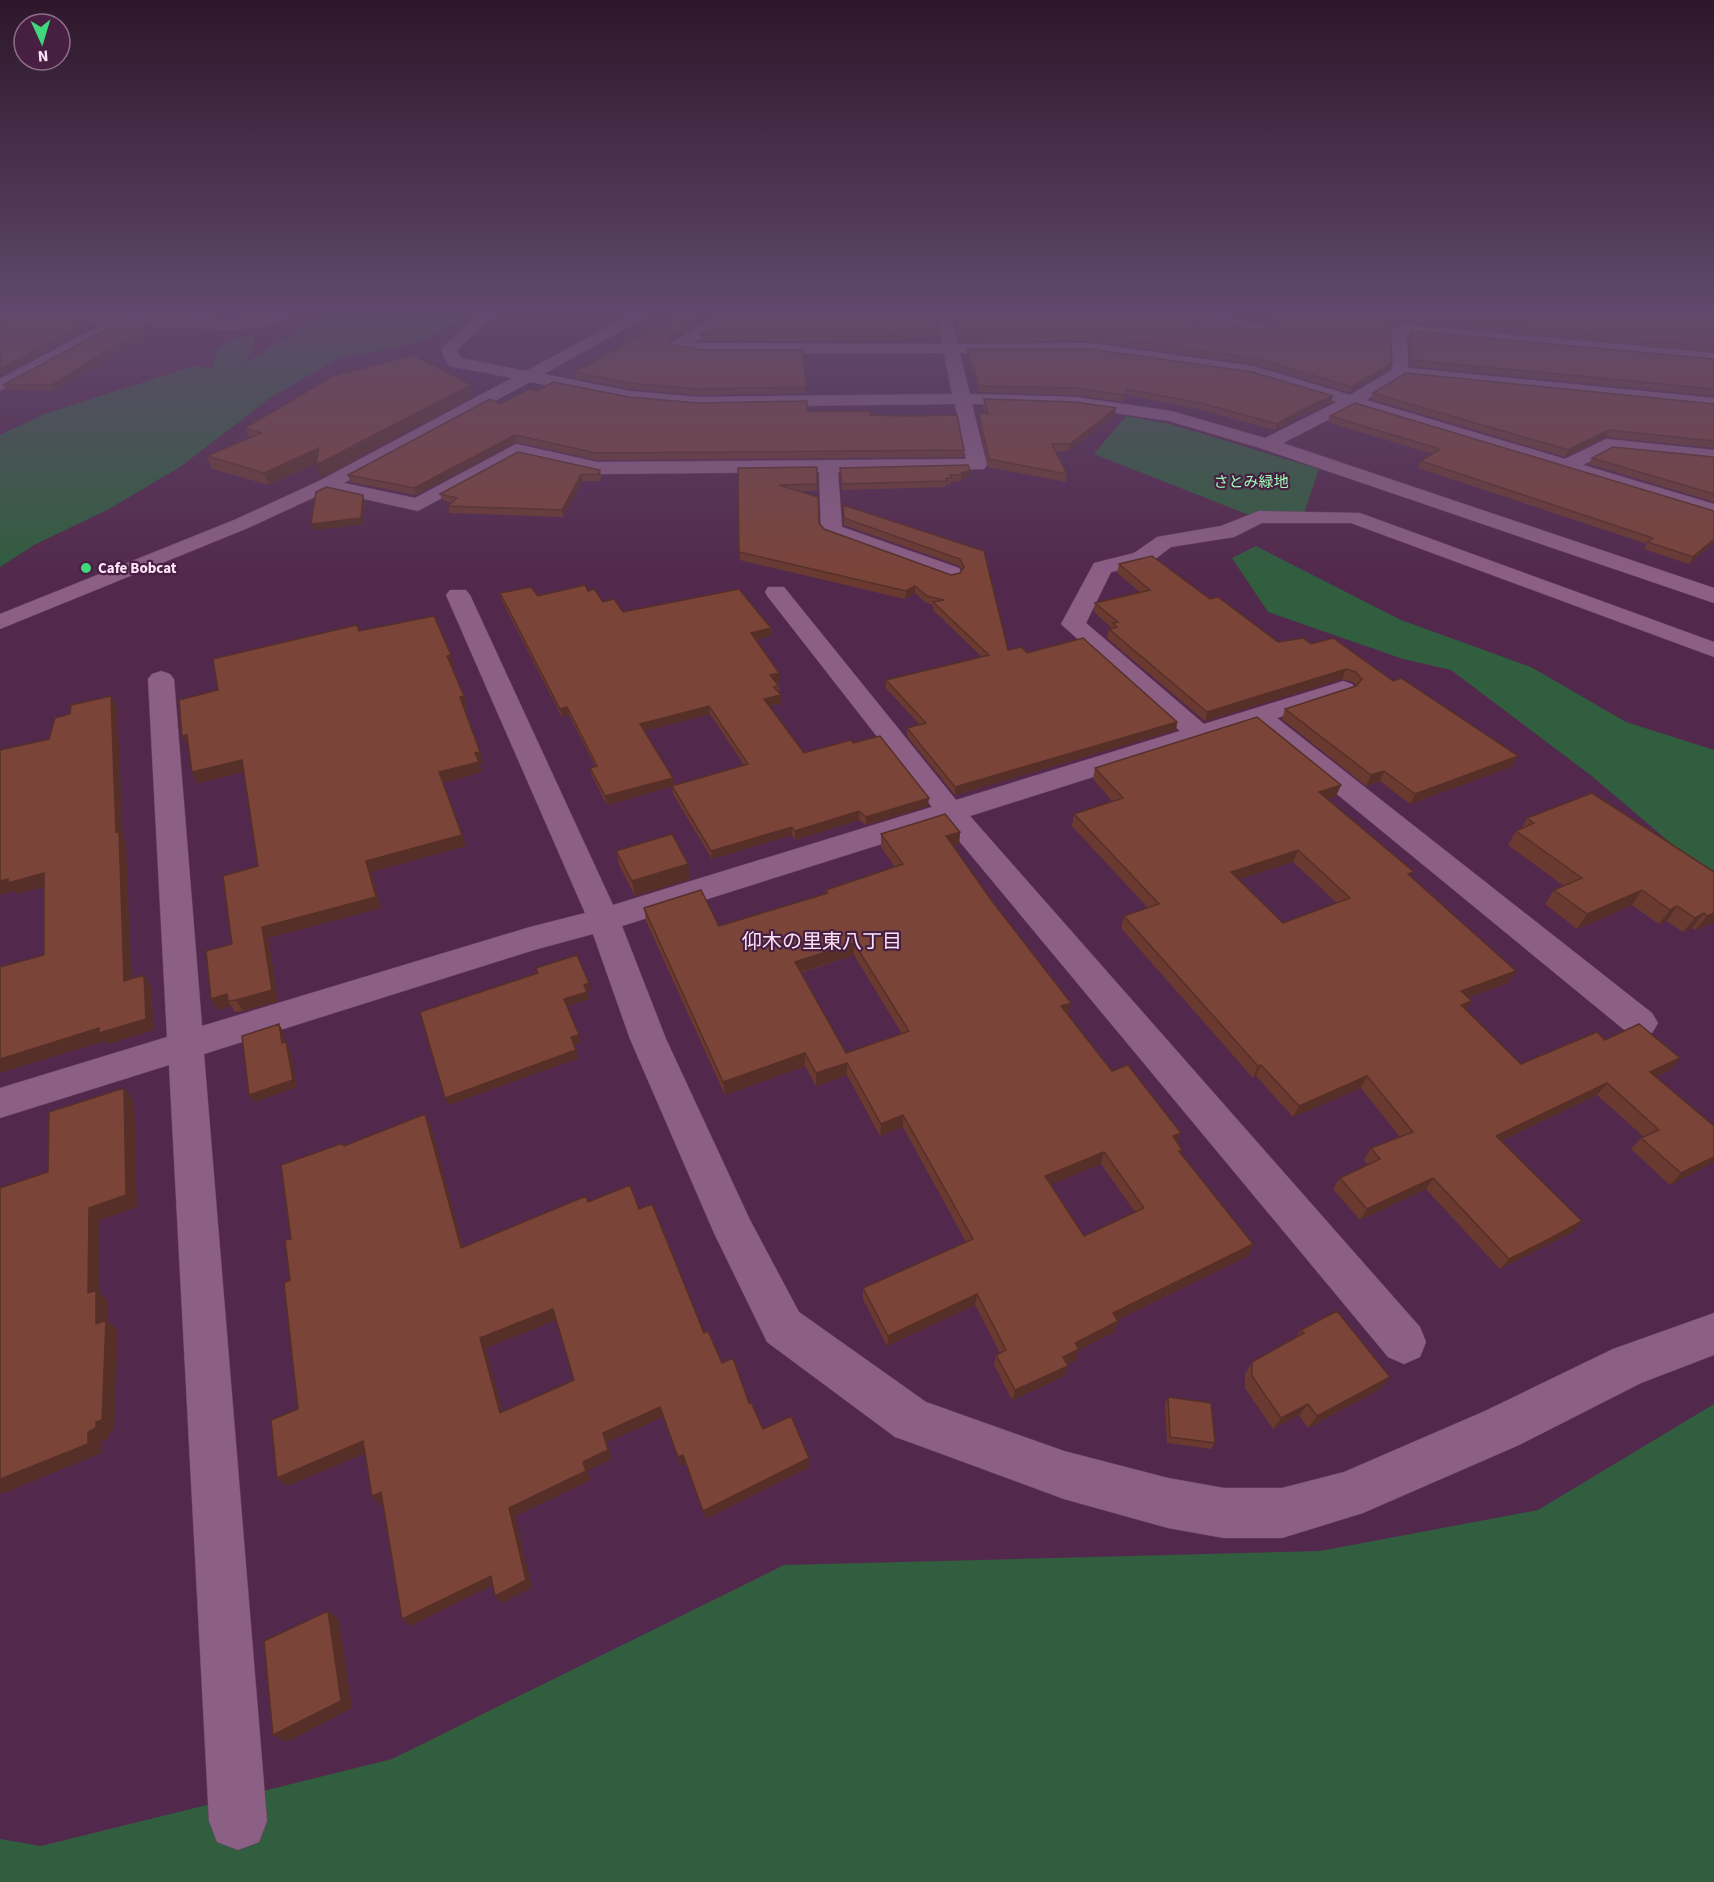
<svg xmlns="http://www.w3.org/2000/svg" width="1714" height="1882" font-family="'Source Sans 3','Noto Sans JP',sans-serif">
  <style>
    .green { fill: #305e3e }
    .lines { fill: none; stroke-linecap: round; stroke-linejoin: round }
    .minor-casing { stroke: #6a4665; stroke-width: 1 }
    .minor { fill: #8c5f85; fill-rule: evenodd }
    .wall { fill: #6a3a31; fill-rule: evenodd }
    .shaded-wall { fill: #563028 }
    .building { fill: #7b4439; stroke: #563028; stroke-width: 1.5; fill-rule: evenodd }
    .poi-dot { fill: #41d77c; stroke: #461f41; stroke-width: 2 }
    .labels { text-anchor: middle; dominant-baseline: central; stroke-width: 4.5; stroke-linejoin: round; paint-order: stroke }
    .far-park-label { font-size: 15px; fill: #9dfeb9; stroke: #461f41 }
    .far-poi-label { font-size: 15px; font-weight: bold; fill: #fde3f8; stroke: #461f41; text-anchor: start }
    .neighbourhood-label { font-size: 20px; fill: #fde3f8; stroke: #461f41 }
  </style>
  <rect width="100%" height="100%" fill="#52294c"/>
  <!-- green -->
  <path class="green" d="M330 314H464L462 320 416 343 339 358 270 398 180 467 109 509 34 545 0 567V435L44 414 194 366 212 368 217 349 238 337 256 336 246 362Z
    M1126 416 1170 424 1319 469 1304 513 1249 515 1094 454Z
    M1256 546 1401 620 1531 667 1626 722 1714 750V880L1593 777 1451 670 1403 659 1268 612 1232 558Z
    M1714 1404V1882H0V1839L41 1846 392 1759 784 1565 1320 1551 1538 1510Z"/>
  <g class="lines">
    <!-- minor casing -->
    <g class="minor-casing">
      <path id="minor" d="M0 314H91L238 320 272 314H292L274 324 238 330 123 325 0 391V379L102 324 0 320Z
        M480 314H496L459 348 457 350 461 358 526 371 632 314H651L544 374 630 391 697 397 952 394 944 353 703 354 673 348 671 345 673 342 719 314H737L694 343 942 344 936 314H951L958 344 1089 343 1253 366 1350 395 1392 370 1391 329 1399 324 1714 353V363L1407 334 1408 368 1714 398V408L1403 377 1366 400 1565 459 1606 439 1714 450V462L1609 451 1583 465 1714 504V517L1353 407 1283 443 1714 588V603L1260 448 1169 421 1075 407 972 404 987 465 984 469 838 472 842 527 959 568 962 573 959 578 951 580 825 534 821 530 819 472 597 474 519 456 418 511 328 491 248 528 0 629V614L234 520 319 481 512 378 454 367 448 365 441 350 443 347ZM960 353H1089L1251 376 1337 402 1265 438 1171 411 1075 397 970 394ZM530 382 630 401 697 407 955 404 966 459 597 462 516 444 415 498 344 483Z
        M1145 314H1189L1260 323 1268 328 1260 333 1152 319Z
        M1666 314H1714V323L1673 319Z
        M1259 511 1360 513 1714 642V657L1351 523H1262L1234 537 1171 547 1150 563 1111 572 1086 623 1204 724 1334 684 1343 681 1352 684 1356 689 1352 694 1277 718 1652 1013 1658 1023 1652 1033 1640 1037 1628 1033 1254 726 970 816 1420 1327 1426 1342 1420 1357 1404 1364 1388 1357 945 824 622 926 666 1039 750 1220 799 1312 926 1402 1064 1451 1168 1478 1224 1488H1282L1344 1472 1485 1411 1613 1349 1714 1313V1355L1641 1383 1519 1445 1363 1513 1282 1538H1224L1168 1528 1064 1499 912 1443 895 1437 767 1342 714 1233 630 1039 593 934 534 950 204 1054 267 1821 259 1842 238 1850 217 1842 209 1821 169 1065 0 1118V1088L167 1037 148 679 152 674 161 671 170 674 174 679 202 1026 530 927 585 913 446 595 450 590H466L470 595 613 905 932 807 768 597 765 592 768 587H784L956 800 1180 731 1061 624 1094 563 1134 553 1157 537 1221 526Z"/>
    </g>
    <!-- minor -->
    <use href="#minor" class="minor"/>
  </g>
  <!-- wall -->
  <path class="wall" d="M129 314H178L176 315Z
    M952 314H1145L1261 330 1272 328 1273 314H1674L1675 316 1714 319V353L1399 322 1391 328 1392 363 1390 369 1350 393 1253 364 1089 341 964 342 963 337H959Z
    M155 329 55 391 6 390 3 385Z
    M1411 331 1714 359V396L1410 366 1409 336Z
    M939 332 938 338 868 341H701V335Z
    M672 340 670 342V344L702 350H803L806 393 697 395 630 389 575 378 574 372Z
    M967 349 1331 403 1303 414 1275 430 1202 410 1126 395 1123 402 1075 395 979 392 967 355Z
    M471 385 474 396 320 478 316 465 317 463 269 485 212 469 207 456 249 438 245 428Z
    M537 391 629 397 807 411 870 415 964 450 963 457 597 460 516 442 416 495 350 482 348 475 501 404Z
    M1373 393 1714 404V448L1606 437 1565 457 1371 399Z
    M984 399 1115 415 1068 451 1056 452 1067 474 1066 482 988 467 979 421V414L985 413 983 407Z
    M1330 416 1714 511V542L1689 564 1644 549 1647 544 1418 468 1421 461 1432 454 1328 422Z
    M1714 457V502L1589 464 1592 458Z
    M817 467V491H799L819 523 824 529 951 575 960 573 962 570 960 566 844 525 843 505 984 551 1008 650 1027 653 1177 722 1176 730 955 795 907 736V728L920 725 886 688V680L982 657 933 610V605L926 603 915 593 905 599 740 560 738 468Z
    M840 468 970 471 969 477 961 479V481L951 482V484L946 485V487L842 490Z
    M600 470 601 476 600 481H582L563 517 450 513 448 506 452 503 442 500 440 494Z
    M1119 564 1210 599 1278 642 1311 644 1513 766 1410 804 1380 781 1366 786 1282 719 1285 709 1356 686 1353 682 1342 679 1205 721 1107 638 1109 629 1112 628 1094 612 1095 603 1140 592 1117 573Z
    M588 591 603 602 623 612 771 628 772 635 756 640 780 681 776 682 779 686 781 703 769 706 804 753 853 743 928 806 866 825 859 820 795 840 792 835 712 859 673 794 672 786 607 805 592 776 590 768 595 766 569 715 562 717 502 601 500 593 538 596ZM710 714 744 765 674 785 644 731Z
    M359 631 454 665 451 666 467 707H464L483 763 479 764 482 772 443 783 466 846 371 872 381 908 268 938 278 1001 243 1011 235 1012 231 1006 218 1010 232 944 258 866 244 772 197 783 218 690Z
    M1095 768 1341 785 1336 796 1327 799 1411 877 1508 983 1468 997 1472 1001 1466 1010 1521 1064 1605 1040 1670 1070 1655 1077 1714 1162 1670 1185 1631 1149 1641 1138 1644 1137 1597 1095 1501 1141 1573 1232 1539 1249 1500 1269 1426 1189 1360 1220 1333 1189 1340 1178 1369 1165 1364 1160 1371 1148 1400 1137 1361 1088 1293 1117 1256 1076 1253 1078 1121 928 1124 916 1148 908 1072 826 1074 814 1113 802 1093 779ZM1293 862 1337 903 1283 923 1239 879Z
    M1527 818 1714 872V922L1695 930 1692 928 1683 932 1667 921 1659 924 1632 905 1577 929 1545 904 1554 890 1564 886 1508 845 1516 831 1522 828Z
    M960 832 959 844 953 846 1068 1015 1112 1071 1177 1143 1182 1150 1181 1154 1253 1244 1248 1256 1117 1320 1118 1321 1114 1332 1079 1350 1076 1360 1067 1364 1068 1366 1064 1376 1012 1400 994 1365 996 1355 1000 1353 975 1305 887 1346 863 1299V1288L966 1242 903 1127 880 1136 847 1075 816 1086 805 1066 725 1095 646 921 644 908 719 926 826 894V890L895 867 881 847V834ZM854 955 902 1034 846 1053 801 973ZM1101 1164 1135 1212 1084 1236 1050 1184Z
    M616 851 688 864 690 879 635 896 619 865Z
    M1301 1330 1380 1389 1308 1428 1299 1415 1273 1429 1245 1388V1374L1252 1362 1296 1337Z
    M1168 1397 1215 1443 1211 1449 1167 1443 1165 1403Z"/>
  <!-- shaded-wall -->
  <path class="shaded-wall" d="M705 314H715L672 340 669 344 668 338 671 334Z
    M1401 316 1399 322 1389 329 1390 323Z
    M91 320 94 326 0 376V369Z
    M152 323 155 329 55 391 52 385Z
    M1392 363 1390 369 1350 393 1352 387Z
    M471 385 474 396 320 478 316 465Z
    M1333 396 1331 403 1303 414 1275 430 1277 424 1305 408Z
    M1116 408 1115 415 1068 451 1070 444Z
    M1609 430 1606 437 1565 457 1568 450Z
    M515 435 516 442 416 495 414 488Z
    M319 448 323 460 269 485 264 473Z
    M970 471 969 477 961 479V473Z
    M581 475 582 481 563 517 562 510Z
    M363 495 365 502 363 525 314 530 311 524Z
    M1714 539V542L1689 564 1693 557Z
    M915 586V593L905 599 906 591Z
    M771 628 772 635 752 641 751 633Z
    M451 655 454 665 450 666 447 656Z
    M1346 669 1342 679 1205 721 1207 712Z
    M779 673 780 681 771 683 770 675Z
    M781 695V703L765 707 764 699Z
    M111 696 117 707 123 837 126 843 132 993 124 981 116 832Z
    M464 696 467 707H463L460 697Z
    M709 706 710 714 641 732 640 724Z
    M567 707 569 715 562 717 560 709Z
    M1177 722 1176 730 955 795V787Z
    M187 735 188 747 182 736Z
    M480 752 483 763 479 764 482 772 443 783 439 772 475 753Z
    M1518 756 1513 766 1410 804 1415 794Z
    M242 760 247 771 197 783 192 772Z
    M1384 771 1380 781 1366 786 1371 775Z
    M673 778 674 786 607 805 605 796Z
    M1341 785 1336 796 1314 804 1319 792Z
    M929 798 928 806 866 825V817Z
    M859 811V820L795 840V831Z
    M792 827V835L712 859 711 851Z
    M960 832 959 844 945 848 946 836Z
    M462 835 466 846 371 872 381 908 268 938 278 1001 243 1011 236 1000 262 927 366 861Z
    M1298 850 1293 862 1227 883 1231 872Z
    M688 864 690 879 635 896 632 881Z
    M44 873 52 885 16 894 14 891 0 895V881L8 879Z
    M1642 890 1632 905 1577 929 1587 914Z
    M1677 906 1667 921 1659 924 1670 910Z
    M1704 913 1692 928 1683 932 1695 918Z
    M1714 913V922L1695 930 1707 916Z
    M854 943V955L795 974V962Z
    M1516 971 1508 983 1454 1002 1461 991Z
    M144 975 151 987 154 1030 108 1044 105 1041 0 1073V1059Z
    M589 983 591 990 586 992 584 985Z
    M587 992 589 999 566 1007 564 999Z
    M227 994 228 1001 231 1006 218 1010 211 999Z
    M1472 1001 1465 1012 1461 1005Z
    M1071 1003 1068 1015 1061 1006Z
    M279 1024 283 1031 286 1050 282 1043Z
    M579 1035 581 1042 574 1045 571 1037Z
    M286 1042 290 1049 297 1087 254 1102 249 1095Z
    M576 1050 579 1058 449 1105 445 1098Z
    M805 1053V1066L725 1095 723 1082Z
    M1680 1058 1670 1070 1640 1084 1650 1072Z
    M847 1063V1075L816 1086V1073Z
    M1261 1065 1256 1076 1253 1078 1258 1066Z
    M1367 1076 1361 1088 1293 1117 1299 1106Z
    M1607 1083 1597 1095 1488 1147 1496 1136Z
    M124 1088 134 1101 137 1207 100 1220V1293L108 1301V1321L118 1331 114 1430 109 1432V1438L101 1442V1453L2 1494 0 1492V1479L88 1432 96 1324 88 1293 89 1208Z
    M425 1114 431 1126 466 1258 461 1248Z
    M903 1115V1127L880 1136 881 1124Z
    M1181 1133 1176 1145 1173 1136Z
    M1104 1152 1101 1164 1042 1188 1045 1176Z
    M1714 1157V1162L1670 1185 1681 1173Z
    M1433 1178 1426 1189 1360 1220 1367 1209Z
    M1582 1221 1573 1232 1500 1269 1509 1259Z
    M1253 1244 1248 1256 1109 1324 1113 1313Z
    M977 1294 975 1305 887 1346 888 1336Z
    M553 1309 557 1320 486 1348 505 1422 500 1413 480 1338Z
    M1118 1321 1114 1332 1079 1350 1076 1360 1060 1367 1063 1357 1075 1343Z
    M1068 1366 1064 1376 1012 1400 1015 1390Z
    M1390 1377 1380 1389 1308 1428 1317 1416Z
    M1308 1404 1299 1415 1273 1429 1281 1418Z
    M660 1407 663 1417 607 1442 612 1459 587 1471 591 1480 515 1516 532 1588 501 1603 495 1596 509 1508 583 1462 603 1433Z
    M363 1441 371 1451 287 1486 277 1478Z
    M683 1455 686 1464 681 1466 678 1457Z
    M809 1458 810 1467 706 1519 703 1511Z
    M381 1492 389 1501 380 1505 372 1496Z
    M491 1576 497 1583 410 1626 402 1619Z
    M328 1611 339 1620 352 1708 287 1742 273 1735Z"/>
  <!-- building -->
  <path class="building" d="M681 314H705L671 334 668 338 670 344 702 350H803L806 387 696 389 629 383 574 372Z
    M731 314H936L939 332 868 336 701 335Z
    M954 314H1145L1261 330 1272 328 1274 314H1674L1675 316 1714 319V347L1401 316 1390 323 1392 363 1352 387 1255 358 1090 335 964 336 963 332H959Z
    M0 317 91 320 0 369Z
    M121 322 152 323 52 385H3Z
    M1411 331 1714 359V389L1412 360Z
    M967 349H1090L1252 372 1333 396 1305 408 1277 424 1204 404 1127 389 1125 395 1076 388 979 386Z
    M414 355 471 385 316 465 319 448 264 473 207 456 261 433 245 428 333 376Z
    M1406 373 1714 404V441L1609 430 1568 450 1373 393Z
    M553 382 629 397 696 403 807 401V411H870V415L909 416 957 415 964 450 596 453 515 435 414 488 348 475 490 399 501 404 529 389 537 391Z
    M984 399 1076 402 1116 408 1070 444H1052L1067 474 989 459 979 414 988 413Z
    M1355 403 1714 511V539L1693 557 1648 542 1653 538 1421 461 1440 449 1330 416Z
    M1613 447 1714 457V494L1592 458Z
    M518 452 600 470 599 474 581 475 562 510 448 506 457 498 440 494Z
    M968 465 970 471 961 473V475H950L952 478H946L947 481 842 484 840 468Z
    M817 467V484L779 485 818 497 819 523 824 529 951 575 960 573 964 567 960 559 844 518 843 505 984 551 1008 650 1021 647 1027 653 1083 638 1177 722 955 787 907 728 926 723 886 680 989 655 933 602 944 600 927 596 915 586 906 591 739 552 738 468Z
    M326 487 363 495 361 518 311 524 316 492Z
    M1152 556 1210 599 1218 597 1278 642 1303 638 1311 644 1333 638 1393 681 1401 678 1518 756 1415 794 1384 771 1371 775 1285 709 1356 686 1362 679 1356 672 1346 669 1207 712 1109 629 1117 627 1113 623 1118 622 1095 603 1150 590 1119 564Z
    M585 585 588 591 594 589 603 602 614 599 623 612 739 589 771 628 751 633 779 673 770 675 779 686 774 687 781 695 764 699 804 753 851 740 853 743 880 736 929 798 866 817 859 811 795 831 792 827 711 851 672 786 748 764 709 706 640 724 673 778 605 796 590 768 597 766 567 707 560 709 500 593 531 587 538 596Z
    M434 616 451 655 447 656 464 696 460 697 480 752 475 753 479 762 439 772 462 835 366 861 376 897 262 927 272 990 236 1000 228 1001 227 994 211 999 206 951 232 944 223 876 258 866 242 760 192 772 187 735 182 736 179 700 218 690 213 659 357 625 359 631Z
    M111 696 116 832 119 831 124 981 144 975 146 1019 99 1033V1028L0 1059V967L44 955V873L8 883V879L0 881V750L49 739 55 718 70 714 71 705Z
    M1257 717 1341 785 1319 792 1414 872 1408 874 1516 971 1461 991 1472 1001 1461 1005 1521 1064 1597 1032 1605 1040 1639 1024 1680 1058 1650 1072 1714 1126V1157L1681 1173 1641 1138 1659 1130 1607 1083 1496 1136 1582 1221 1549 1239 1509 1259 1433 1178 1367 1209 1340 1178 1380 1159 1371 1148 1413 1132 1367 1076 1299 1106 1261 1065 1258 1066 1124 916 1159 904 1074 814 1123 798 1095 768ZM1298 850 1350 898 1283 923 1231 872Z
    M1592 793 1714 872V913L1707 916 1704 913 1695 918 1677 906 1670 910 1642 890 1587 914 1554 890 1582 878 1516 831 1534 823 1527 818Z
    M945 814 960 832 946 836 992 901 1071 1003 1061 1006 1112 1071 1128 1065 1181 1133 1173 1136 1182 1150 1179 1151 1253 1244 1113 1313 1118 1321 1075 1343 1079 1349 1063 1357 1068 1366 1015 1390 996 1355 1006 1350 977 1294 888 1336 863 1288 973 1239 903 1115 881 1124 847 1063 816 1073 805 1053 723 1082 644 908 701 890 719 926 828 893 826 890 903 864 881 834ZM854 943 909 1031 846 1053 795 962ZM1104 1152 1144 1208 1084 1236 1045 1176Z
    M672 834 688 864 632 881 616 851Z
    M577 955 589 983 584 985 587 992 564 999 579 1035 571 1037 576 1050 445 1098 420 1012 538 973 536 968Z
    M279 1024 282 1043 286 1042 293 1080 249 1095 242 1036Z
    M124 1088 126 1195 89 1208 88 1293 96 1290V1324L106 1320 102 1420 96 1422V1428L88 1432V1444L0 1479V1188L48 1172 49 1112Z
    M425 1114 461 1248 586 1196 588 1202 630 1185 639 1209 652 1204 704 1333 708 1331 722 1363 733 1358 749 1403 751 1402 763 1429 791 1416 809 1458 703 1511 683 1455 678 1457 660 1407 603 1433 608 1450 583 1462 586 1471 509 1508 526 1580 495 1596 491 1576 402 1619 381 1492 372 1496 363 1441 277 1478 271 1420 298 1409 284 1283 290 1280 285 1240 291 1239 281 1165 343 1143 344 1146ZM553 1309 574 1380 500 1413 480 1338Z
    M1337 1311 1390 1377 1317 1416 1308 1404 1281 1418 1252 1376V1362L1304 1333 1301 1330Z
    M1168 1397 1211 1403 1215 1443 1170 1437Z
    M328 1611 341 1701 273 1735 264 1641Z"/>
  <!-- sky -->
  <linearGradient id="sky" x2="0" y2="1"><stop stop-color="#2d172a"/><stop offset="0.54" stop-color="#60496c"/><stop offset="1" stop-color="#60496c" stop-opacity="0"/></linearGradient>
  <rect width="1714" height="578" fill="url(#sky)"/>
  <!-- markers -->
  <circle class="poi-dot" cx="86" cy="568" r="6"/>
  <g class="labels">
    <!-- far-park labels -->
    <g class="far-park-label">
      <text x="1251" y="482">さとみ緑地</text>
    </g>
    <!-- far-poi labels -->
    <g class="far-poi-label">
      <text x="98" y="568">Cafe Bobcat</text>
    </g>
    <!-- neighbourhood labels -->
    <g class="neighbourhood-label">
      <text x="822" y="942">仰木の里東八丁目</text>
    </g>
  </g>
  <!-- north arrow -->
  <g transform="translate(42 42) rotate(176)"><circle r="28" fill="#461f41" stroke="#8f6d8a" stroke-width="1.5"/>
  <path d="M0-4.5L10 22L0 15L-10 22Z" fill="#41d77c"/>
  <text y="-9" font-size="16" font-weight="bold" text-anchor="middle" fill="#fde3f8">N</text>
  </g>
</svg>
